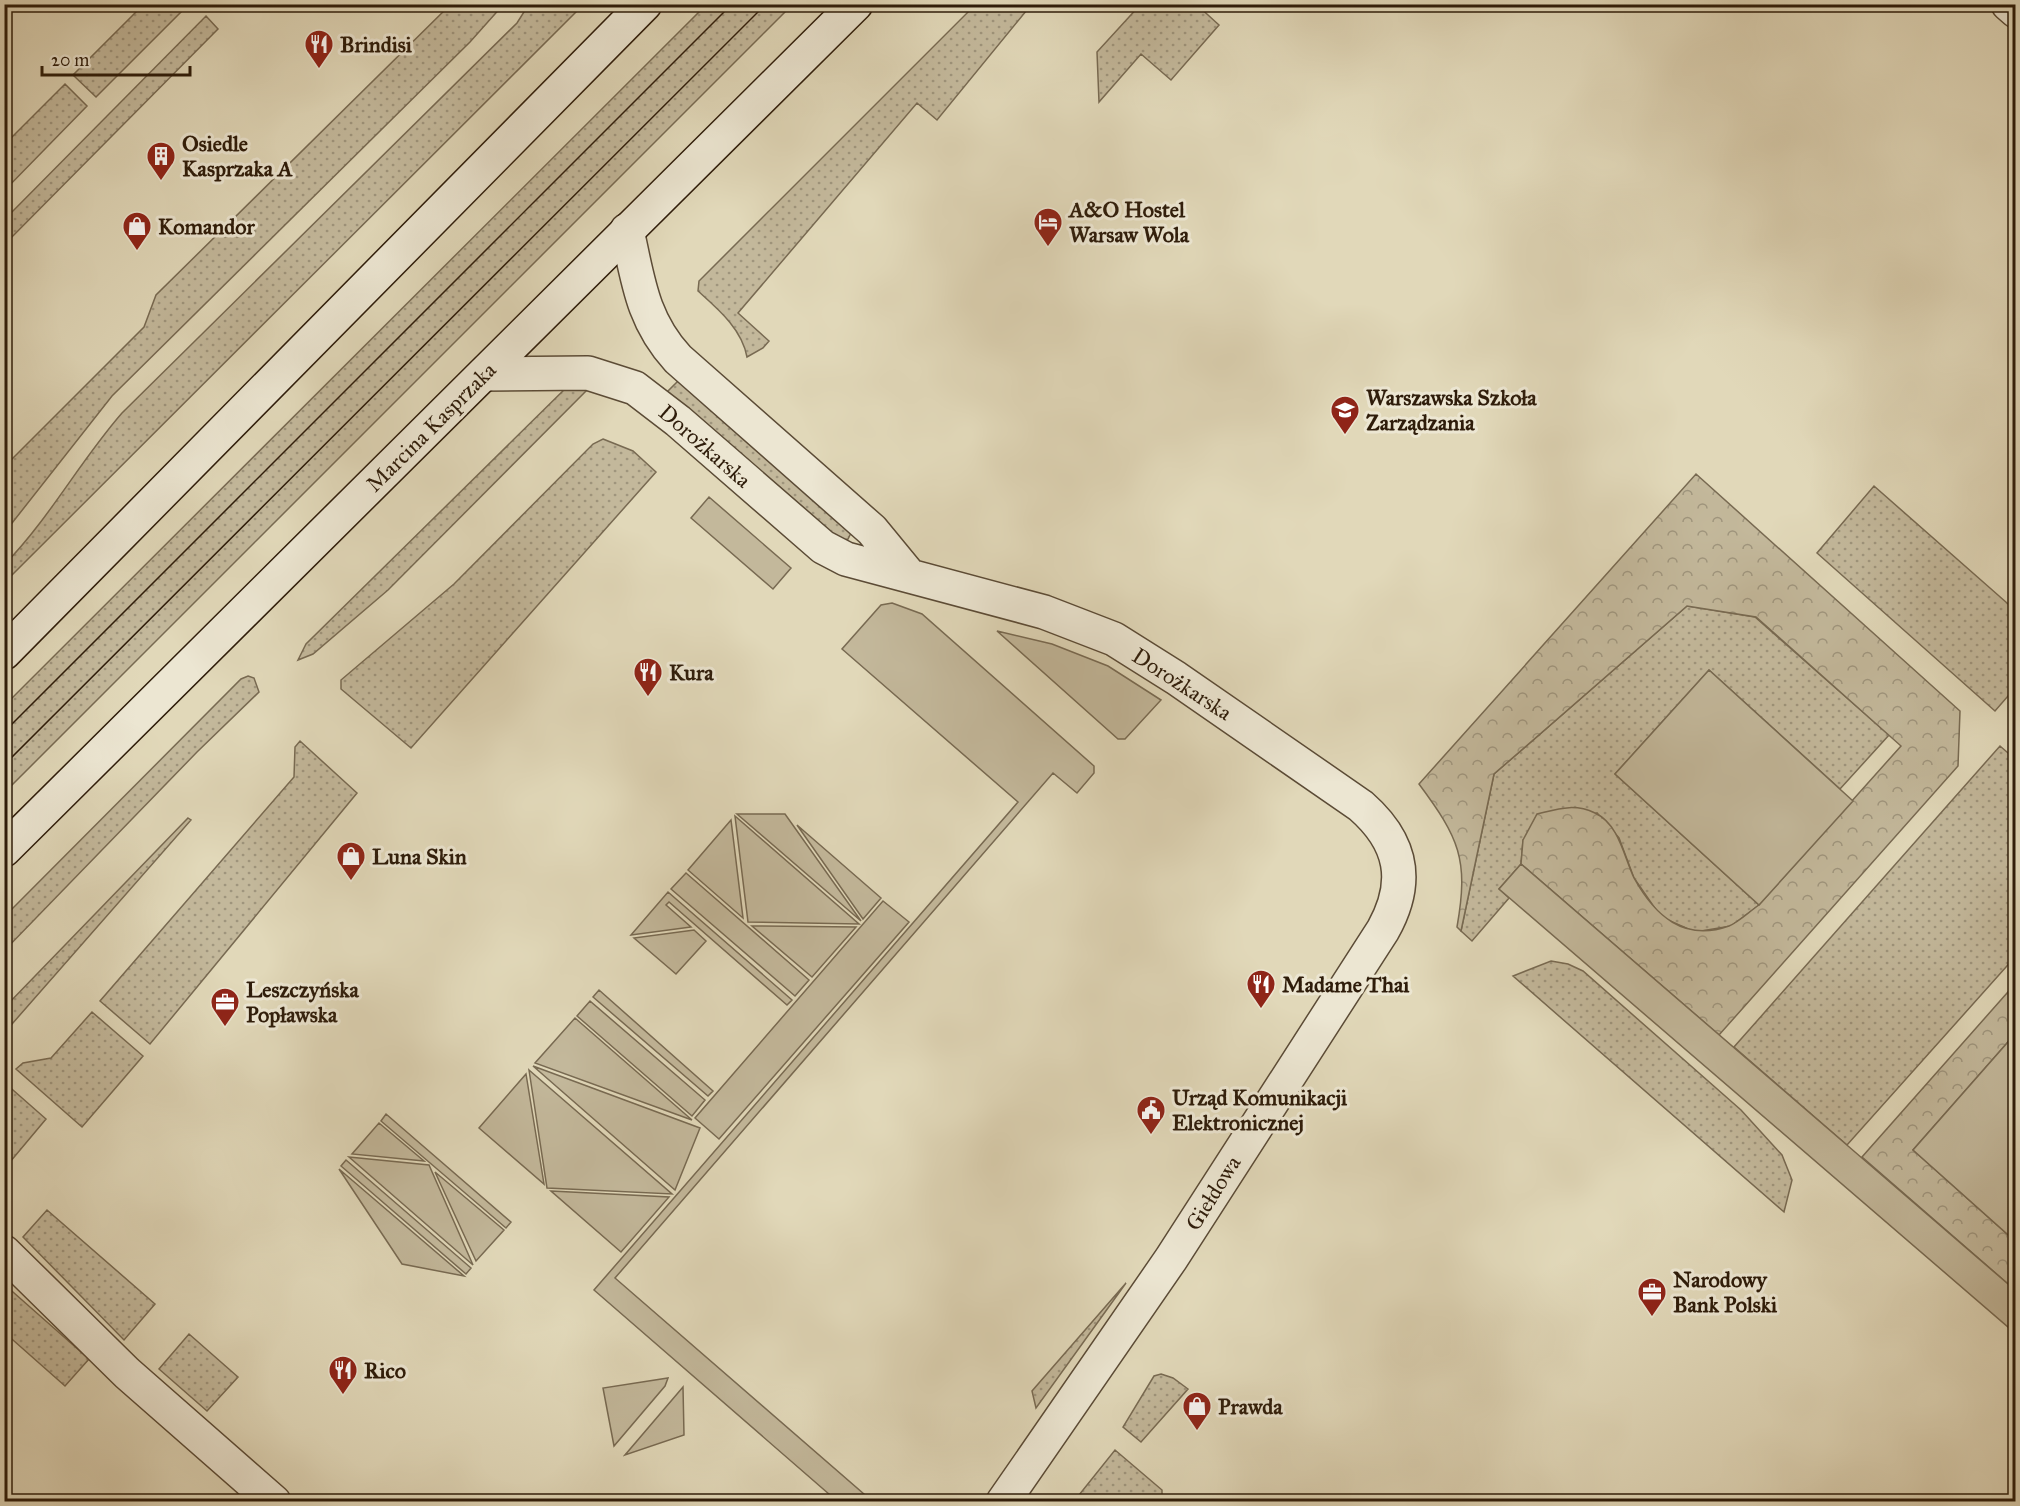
<svg xmlns="http://www.w3.org/2000/svg" width="2020" height="1506" font-family="'IM FELL Great Primer',serif">
  <style>
    .grass { fill: url(#grass-dots); stroke: #786a52; stroke-width: 1.5 }
    .forest { fill: url(#forest-crowns); stroke: #786a52; stroke-width: 1.5 }
    .garden { fill: #c3b89b; stroke: #786a52; stroke-width: 1.5 }
    .lines { fill: none; stroke-linecap: round; stroke-linejoin: round }
    .street-casing { stroke: #5b4b36; stroke-width: 36 }
    .secondary-casing { stroke: #2e1c0a; stroke-width: 36 }
    .street { stroke: #ece6d2; stroke-width: 33 }
    .secondary { stroke: #ece6d2; stroke-width: 33 }
    .tram { stroke: #2e1c0a; stroke-width: 1.5 }
    .labels { text-anchor: middle; dominant-baseline: central; stroke-width: 6; stroke-linejoin: round; paint-order: stroke }
    .poi-label { font-size: 22px; font-weight: bold; fill: #2e1c0a; stroke: #ece6d2; text-anchor: start }
    .street-label { font-size: 22px; fill: #2e1c0a; stroke: #ece6d2 }
  </style>
  <defs>
    <pattern id="grass-dots" width="8" height="8" patternUnits="userSpaceOnUse" patternTransform="scale(1.5)"><rect width="8" height="8" fill="#c3b89b"/><path d="M2 2h.1M6 6h.1" fill="none" stroke="#9f957d" stroke-width="1.8" stroke-linecap="round"/></pattern>
    <pattern id="forest-crowns" width="20" height="18" patternUnits="userSpaceOnUse" patternTransform="scale(1.5)"><rect width="20" height="18" fill="#c3b89b"/><path d="M2 6a3 3 0 1 1 6 0M12 15a3 3 0 1 1 6 0" fill="none" stroke="#9f957d"/></pattern>
  </defs>
  <rect width="100%" height="100%" fill="#e1d8b9"/>
  <filter id="stains"><feTurbulence type="fractalNoise" baseFrequency=".00333" numOctaves="4"/><feColorMatrix values="0 0 0 0 .2 0 0 0 0 .09 0 0 0 0 .02 0 0 0 .5 -.17"/></filter>
  <radialGradient id="worn" r=".72"><stop offset=".6" stop-color="#630" stop-opacity="0"/><stop offset="1" stop-color="#630" stop-opacity=".3"/></radialGradient>
  <!-- grass -->
  <path class="grass" d="M144 4 173 5 181 12 96 97 73 75Z
    M451 4 503 5 470 42 112 396 5 532V466L144 327 156 295Z
    M529 4 583 5 5 582V564C49 519 80 461 122 413L517 23Z
    M706 5H792L5 792V705Z
    M979 5H1031L937 120 917 103 738 313 769 341 763 348 747 357C742 329 718 309 698 291L699 281 970 10Z
    M1140 5H1197L1219 25 1171 80 1141 54 1099 102 1097 52Z
    M206 16 218 29 5 244V219Z
    M65 84 87 106 5 190V144Z
    M681 378 851 533 848 539 837 542 667 392Z
    M595 382 388 590 313 654 298 660 306 644 571 383Z
    M603 439 633 451 656 472 411 748 341 689V680L454 584 593 444Z
    M1874 486 2015 610V688L1995 711 1817 553Z
    M1687 606 1755 617 1889 735 1840 789 1709 670 1615 774 1759 905 1731 926 1695 932 1661 917 1634 878 1619 838 1597 813 1523 840 1521 864 1499 889 1509 898 1472 941 1461 931 1494 774Z
    M248 676 254 678 259 692 197 752 5 950V916L241 679Z
    M300 741 357 793 150 1044 100 1001 294 777 295 747Z
    M2000 746 2015 759V957L1847 1145 1734 1047Z
    M188 818 191 820 5 1032V1007Z
    M1551 961 1568 964 1583 971 1741 1110 1782 1155 1792 1180 1784 1212 1513 976Z
    M92 1012 143 1056 82 1127 16 1069 23 1063 51 1058Z
    M5 1083 46 1119 5 1168Z
    M47 1210 155 1304 124 1340 23 1237Z
    M1126 1283 1036 1408 1032 1391Z
    M5 1285 89 1359 65 1386 5 1333Z
    M189 1334 238 1377 207 1411 159 1369Z
    M1161 1374 1173 1378 1188 1389 1141 1442 1123 1427 1154 1376Z
    M1115 1450 1162 1490V1501H1079V1495Z"/>
  <!-- forest -->
  <path class="forest" d="M1696 474 1960 711 1958 766 1719 1035 1521 864 1523 840 1537 814C1558 809 1574 803 1595 813 1619 824 1624 857 1634 878 1655 916 1684 942 1729 926 1739 922 1750 911 1759 905L1901 746 1756 617 1687 606 1494 774 1461 931 1457 927C1469 859 1459 838 1419 784Z
    M2015 984V1034L1913 1150 2015 1241V1290L1862 1157Z"/>
  <!-- garden -->
  <path class="garden" d="M709 497 791 568 773 589 691 518Z
    M892 603 922 614 1094 766V773L1077 793 1053 773 615 1278 872 1501H837L594 1290 1018 802 842 649 881 605Z
    M997 631 1052 644 1108 666 1161 700 1125 739H1118Z
    M1709 670 1853 801 1759 905 1615 774Z
    M737 814H785L861 921Z
    M735 816 859 924 748 922Z
    M731 820 743 918 688 870Z
    M797 825 881 898 863 919Z
    M1521 864 2015 1290V1333L1499 889Z
    M686 873 809 980 795 996 671 889Z
    M668 892 792 1000 787 1005 669 902 666 905 691 927 631 935Z
    M883 901 909 922 719 1139 695 1118Z
    M752 926 856 927 812 977Z
    M694 930 706 941 676 974 634 938Z
    M599 990 713 1091 708 1096 593 997Z
    M590 1001 705 1100 692 1116 577 1016Z
    M575 1018 692 1120 535 1063Z
    M2015 1034V1241L1913 1150Z
    M533 1066 700 1128 675 1190Z
    M529 1070 672 1194 547 1188Z
    M526 1074 544 1184 479 1128Z
    M386 1114 511 1222 506 1228 381 1121Z
    M379 1123 424 1161 352 1154Z
    M349 1157 429 1165 473 1265Z
    M346 1160 471 1268 466 1274 341 1166Z
    M339 1169 464 1276 402 1264Z
    M435 1172 504 1230 476 1261Z
    M551 1191 669 1197 621 1252Z
    M668 1378 665 1386 614 1446 603 1388Z
    M683 1387 684 1435 625 1455Z"/>
  <g class="lines">
    <!-- street casing -->
    <g class="street-casing">
      <path id="street" d="M2008 4 2016 11
        M627 230C638 280 642 320 678 359L872 530 909 575
        M484 374 588 373 635 388 678 421 823 547 846 559 1044 612 1114 639 1176 678 1361 806C1402 842 1410 882 1383 930L1171 1259 1003 1502
        M4 1252 127 1373 274 1502"/>
    </g>
    <!-- secondary casing -->
    <g class="secondary-casing">
      <path id="secondary" d="M4 653 645 4
        M4 850 856 4"/>
    </g>
    <!-- street -->
    <use href="#street" class="street"/>
    <!-- secondary -->
    <use href="#secondary" class="secondary"/>
    <!-- tram -->
    <path class="tram" d="M4 732 732 4
      M4 765 766 4"/>
  </g>
  <!-- icons -->
  <defs>
    <g id="restaurant-pin" transform="scale(1.5)"><path d="M0 17L-7.5 6A9.5 9.5 0 1 1 7.5 6Z" fill="#8f2418" stroke="#ece6d2"/><path d="M-5-6h1v4h1v-4h1v4h1v-4h1v5L-1.5 .5V6h-2V.5L-5-1ZM5-6V6H3V1.5H1.5Q1.5-4 5-6Z" fill="#fff"/></g>
    <g id="building-pin" transform="scale(1.5)"><path d="M0 17L-7.5 6A9.5 9.5 0 1 1 7.5 6Z" fill="#8f2418" stroke="#ece6d2"/><path d="M-4-6H4V6H1V3H-1V6H-4ZM-2.5-4.3h1.7v1.8h-1.7ZM.8-4.3h1.7v1.8H.8ZM-2.5-1h1.7V.8h-1.7ZM.8-1h1.7V.8H.8Z" fill="#fff"/></g>
    <g id="hotel-pin" transform="scale(1.5)"><path d="M0 17L-7.5 6A9.5 9.5 0 1 1 7.5 6Z" fill="#8f2418" stroke="#ece6d2"/><path d="M-6-4.5h1.5V1H6V5H4.5V3h-9V5H-6ZM-4 0a1.8 1.8 0 1 1 3.6 0ZM.5 0V-2.5h3Q6-2.5 6 0Z" fill="#fff"/></g>
    <g id="shop-pin" transform="scale(1.5)"><path d="M0 17L-7.5 6A9.5 9.5 0 1 1 7.5 6Z" fill="#8f2418" stroke="#ece6d2"/><path d="M-5-2.5h2.3a2.7 3.5 0 0 1 5.4 0H5L5.5 6h-11ZM-1.5-2.5h3a1.5 2.3 0 0 0-3 0Z" fill="#fff"/></g>
    <g id="university-pin" transform="scale(1.5)"><path d="M0 17L-7.5 6A9.5 9.5 0 1 1 7.5 6Z" fill="#8f2418" stroke="#ece6d2"/><path d="M0-5L7-2L0 1L-7-2ZM-4 1L0 2.5L4 1V4Q0 6-4 4Z" fill="#fff"/></g>
    <g id="office-pin" transform="scale(1.5)"><path d="M0 17L-7.5 6A9.5 9.5 0 1 1 7.5 6Z" fill="#8f2418" stroke="#ece6d2"/><path d="M-6-3h4V-5.5h4V-3h4V5H-6ZM-1-4.5V-3h2v-1.5ZM-6 0V1H6V0Z" fill="#fff"/></g>
    <g id="civic-pin" transform="scale(1.5)"><path d="M0 17L-7.5 6A9.5 9.5 0 1 1 7.5 6Z" fill="#8f2418" stroke="#ece6d2"/><path d="M-.6-6.5H3V-4.5H.6V-3L4-1V1h2V6H-6V1h2V-1L-.6-3ZM-1.2 2.5V6h2.4V2.5Z" fill="#fff"/></g>
  </defs>
  <g fill-rule="evenodd">
    <use href="#restaurant-pin" x="319" y="44"/>
    <use href="#building-pin" x="161" y="156"/>
    <use href="#hotel-pin" x="1048" y="222"/>
    <use href="#shop-pin" x="137" y="226"/>
    <use href="#university-pin" x="1345" y="410"/>
    <use href="#restaurant-pin" x="648" y="672"/>
    <use href="#shop-pin" x="351" y="856"/>
    <use href="#restaurant-pin" x="1261" y="984"/>
    <use href="#office-pin" x="225" y="1002"/>
    <use href="#civic-pin" x="1151" y="1110"/>
    <use href="#office-pin" x="1652" y="1292"/>
    <use href="#restaurant-pin" x="343" y="1370"/>
    <use href="#shop-pin" x="1197" y="1406"/>
  </g>
  <g class="labels">
    <!-- poi labels -->
    <g class="poi-label">
      <text x="340" y="44">Brindisi</text>
      <text x="182" y="143">Osiedle<tspan x="182" dy="25">Kasprzaka A</tspan></text>
      <text x="1069" y="209">A&amp;O Hostel<tspan x="1069" dy="25">Warsaw Wola</tspan></text>
      <text x="158" y="226">Komandor</text>
      <text x="1366" y="397">Warszawska Szkoła<tspan x="1366" dy="25">Zarządzania</tspan></text>
      <text x="669" y="672">Kura</text>
      <text x="372" y="856">Luna Skin</text>
      <text x="1282" y="984">Madame Thai</text>
      <text x="246" y="989">Leszczyńska<tspan x="246" dy="25">Popławska</tspan></text>
      <text x="1172" y="1097">Urząd Komunikacji<tspan x="1172" dy="25">Elektronicznej</tspan></text>
      <text x="1673" y="1279">Narodowy<tspan x="1673" dy="25">Bank Polski</tspan></text>
      <text x="364" y="1370">Rico</text>
      <text x="1218" y="1406">Prawda</text>
    </g>
    <!-- street labels -->
    <g class="street-label">
      <text transform="translate(431 427) rotate(-45)">Marcina Kasprzaka</text>
      <text transform="translate(705 446) rotate(41)">Dorożkarska</text>
      <text transform="translate(1182 684) rotate(33)">Dorożkarska</text>
      <text transform="translate(1213 1193) rotate(-58)">Giełdowa</text>
    </g>
  </g>
  <!-- margin -->
  <rect width="2020" height="1506" fill="none" stroke="#e1d8b9" stroke-width="24"/>
  <rect x="6" y="6" width="2008" height="1494" fill="none" stroke="#2e1c0a" stroke-width="3"/>
  <rect x="12" y="12" width="1996" height="1482" fill="none" stroke="#2e1c0a" stroke-width="1.5"/>
  <!-- scale -->
  <path d="M42 66v9h148v-9" fill="none" stroke="#2e1c0a" stroke-width="3"/>
  <text x="51" y="66" font-size="18" fill="#2e1c0a" stroke="#ece6d2" stroke-width="4.5" paint-order="stroke">20 m</text>
  <rect width="100%" height="100%" filter="url(#stains)"/>
  <rect width="100%" height="100%" fill="url(#worn)"/>
</svg>
